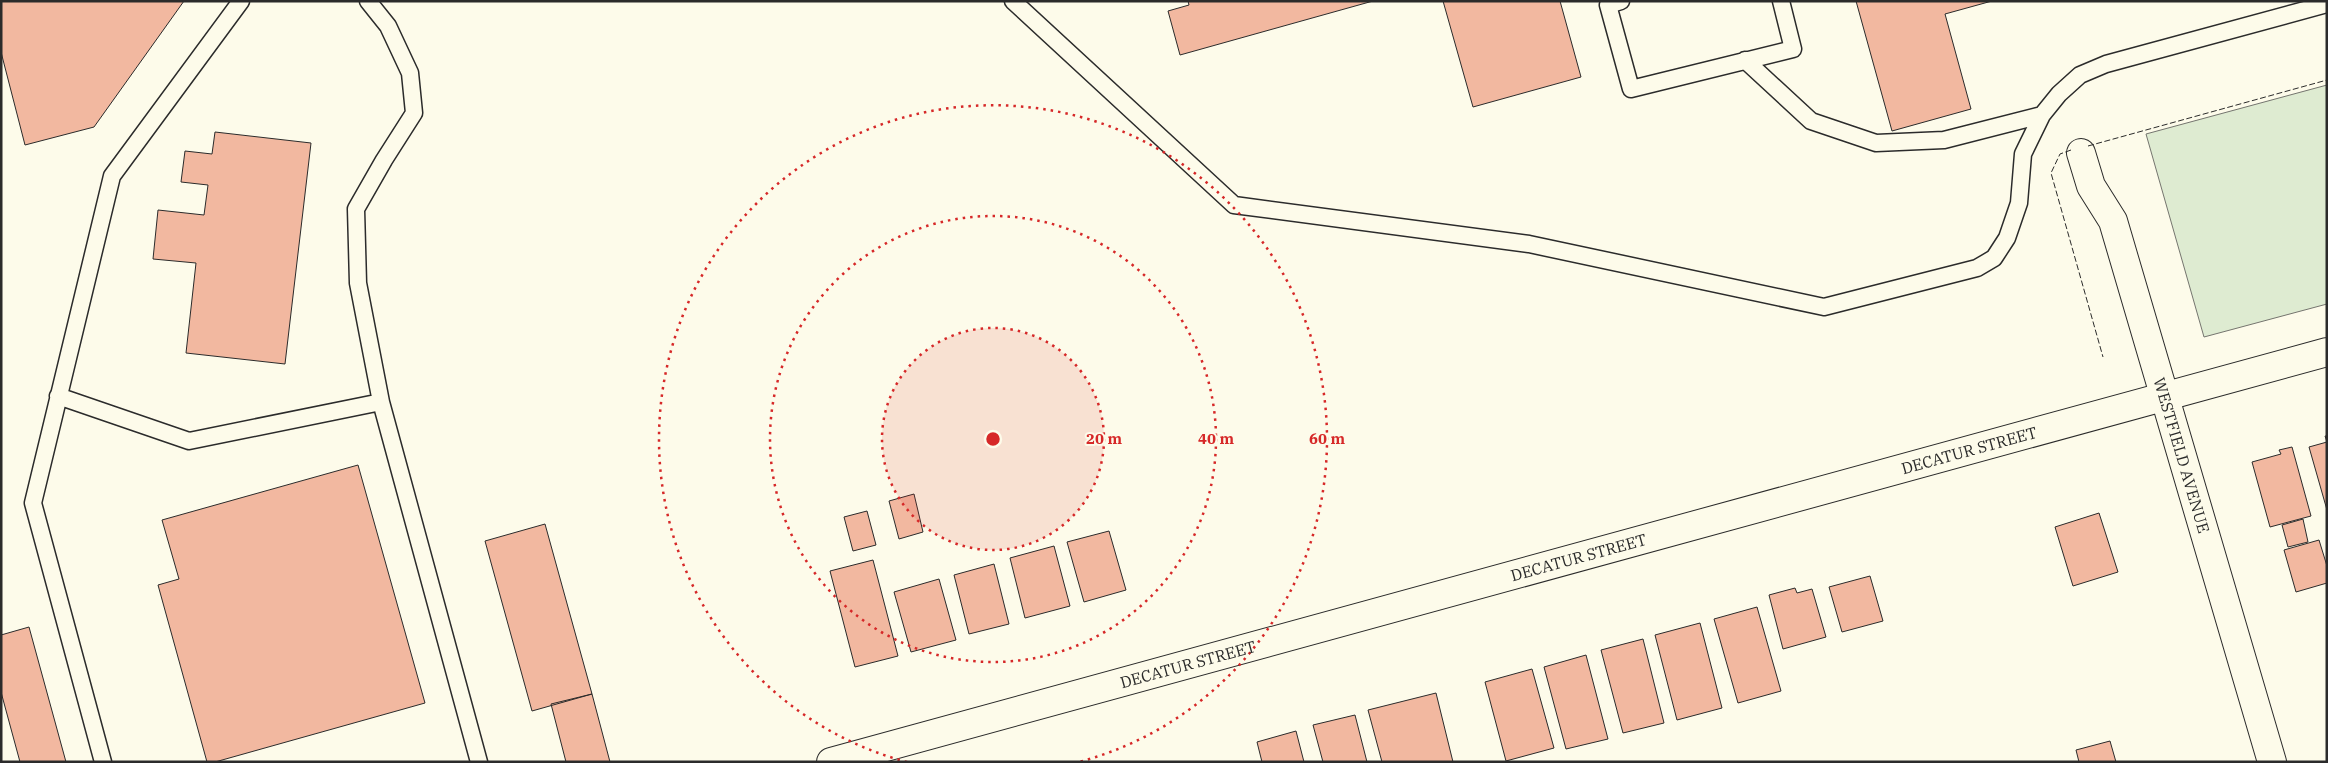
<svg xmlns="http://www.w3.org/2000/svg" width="2328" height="763" font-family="'IBM Plex Serif',serif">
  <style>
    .green { fill: #deebd1; stroke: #74746e }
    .building { fill: #f2b8a0; stroke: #2b2b2b }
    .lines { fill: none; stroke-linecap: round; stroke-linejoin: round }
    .service-casing { stroke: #2b2b2b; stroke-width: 19 }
    .minor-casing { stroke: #2b2b2b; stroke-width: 30 }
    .service { stroke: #fdfbea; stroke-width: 16 }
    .minor { stroke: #fdfbea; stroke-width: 28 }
    .fence { stroke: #2b2b2b; stroke-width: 1; stroke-dasharray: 6 2.5; stroke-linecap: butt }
    .ring { fill: none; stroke: #d62828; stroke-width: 2.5; stroke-dasharray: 2.5 5 }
    .labels { text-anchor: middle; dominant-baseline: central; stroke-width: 4; stroke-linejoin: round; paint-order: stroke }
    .street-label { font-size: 16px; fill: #2b2b2b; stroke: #fdfbea }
    .centre { fill: #d62828; stroke: #fdfbea; stroke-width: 2.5 }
    .ring-label { font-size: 15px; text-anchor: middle; font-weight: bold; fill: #d62828; stroke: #fdfbea; stroke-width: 4; stroke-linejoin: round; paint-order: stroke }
  </style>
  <rect width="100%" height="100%" fill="#fdfbea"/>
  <!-- green -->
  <path class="green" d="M2327 85V304L2204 337 2146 134Z"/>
  <!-- building -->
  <path class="building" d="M1 1H184L94 127 25 145 1 52Z
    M1188 1H1373L1180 55 1168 11 1189 5Z
    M1443 1H1560L1581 77 1473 107Z
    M1856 1H1992L1945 14 1971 109 1892 131Z
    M215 132 311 143 285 364 186 353 196 263 153 259 158 210 204 215 208 185 181 182 185 151 212 154Z
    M2325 436H2327V510L2309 447 2327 442Z
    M2292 447 2311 516 2270 527 2252 462 2281 454 2279 450Z
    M358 465 425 703 215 762H207L158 585 179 579 162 520Z
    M914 494 923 532 899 539 889 501Z
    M867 511 876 545 853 551 844 517Z
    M2099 513 2118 572 2073 586 2055 527Z
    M2303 519 2308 542 2288 547 2282 525Z
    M545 524 592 694 532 711 485 541Z
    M1109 531 1126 590 1084 602 1067 542Z
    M2319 540 2327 566V583L2296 592 2284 550Z
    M1054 546 1070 606 1025 618 1010 558Z
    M873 560 898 656 855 667 830 571Z
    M994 564 1009 624 969 634 954 575Z
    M1870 576 1883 621 1842 632 1829 587Z
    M939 579 956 640 911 652 894 592Z
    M1795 588 1797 593 1812 589 1826 637 1783 649 1769 595Z
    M1757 607 1781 691 1738 703 1714 619Z
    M1700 623 1722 708 1677 720 1655 635Z
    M29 627 66 762H20L1 692V635Z
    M1643 639 1664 723 1623 733 1601 650Z
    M1586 655 1608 739 1566 749 1544 667Z
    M1532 669 1554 748 1506 761 1485 682Z
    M1436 693 1453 762H1382L1368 710Z
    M592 694 610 762H566L551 704Z
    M1355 715 1367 762H1323L1313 725Z
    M1296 731 1304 762H1262L1257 742Z
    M2110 741 2116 762H2079L2076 750Z"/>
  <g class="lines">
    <!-- service casing -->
    <g class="service-casing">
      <path id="service" d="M368 1 388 26 410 73 414 113 384 160 356 209 358 283 381 402 479 762
        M1013 1 1234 205 1529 244 1824 307 1977 268 1994 258 2007 238 2019 203 2023 154 2042 115 2059 94 2080 75 2106 64 2327 4
        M1621 1 1608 5 1631 89 1793 49 1781 1
        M1745 60 1811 121 1876 143 1944 140 2042 115
        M58 396 189 441 381 402
        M103 762 33 503 112 176 241 1"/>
    </g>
    <!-- minor casing -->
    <g class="minor-casing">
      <g id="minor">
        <path id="s1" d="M2081 153 2091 186 2113 221 2272 762"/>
        <path id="s2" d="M831 762 2327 352"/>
      </g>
    </g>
    <!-- service -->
    <use href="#service" class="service"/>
    <!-- minor -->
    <use href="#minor" class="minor"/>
    <!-- fence -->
    <path class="fence" d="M2088 146 2327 80
      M2071 150 2060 154 2051 173 2103 357"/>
  </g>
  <!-- distance rings -->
  <circle cx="993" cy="439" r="111" fill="#d62828" fill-opacity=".12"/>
  <g class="ring">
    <circle cx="993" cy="439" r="111"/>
    <circle cx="993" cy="439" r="223"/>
    <path d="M907 762A334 334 0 1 1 1079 762"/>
  </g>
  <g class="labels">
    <!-- street labels -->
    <g class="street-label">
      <text stroke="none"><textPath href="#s2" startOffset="1180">DECATUR STREET</textPath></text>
      <text stroke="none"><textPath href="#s1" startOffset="320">WESTFIELD AVENUE</textPath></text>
      <text stroke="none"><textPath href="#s2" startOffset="775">DECATUR STREET</textPath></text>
      <text stroke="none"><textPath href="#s2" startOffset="370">DECATUR STREET</textPath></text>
    </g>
  </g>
  <circle cx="993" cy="439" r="8" class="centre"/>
  <g class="ring-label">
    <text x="1104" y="444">20 m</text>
    <text x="1216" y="444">40 m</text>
    <text x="1327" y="444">60 m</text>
  </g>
  <!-- border -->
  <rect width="2328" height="763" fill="none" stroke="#2b2b2b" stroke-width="5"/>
</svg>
